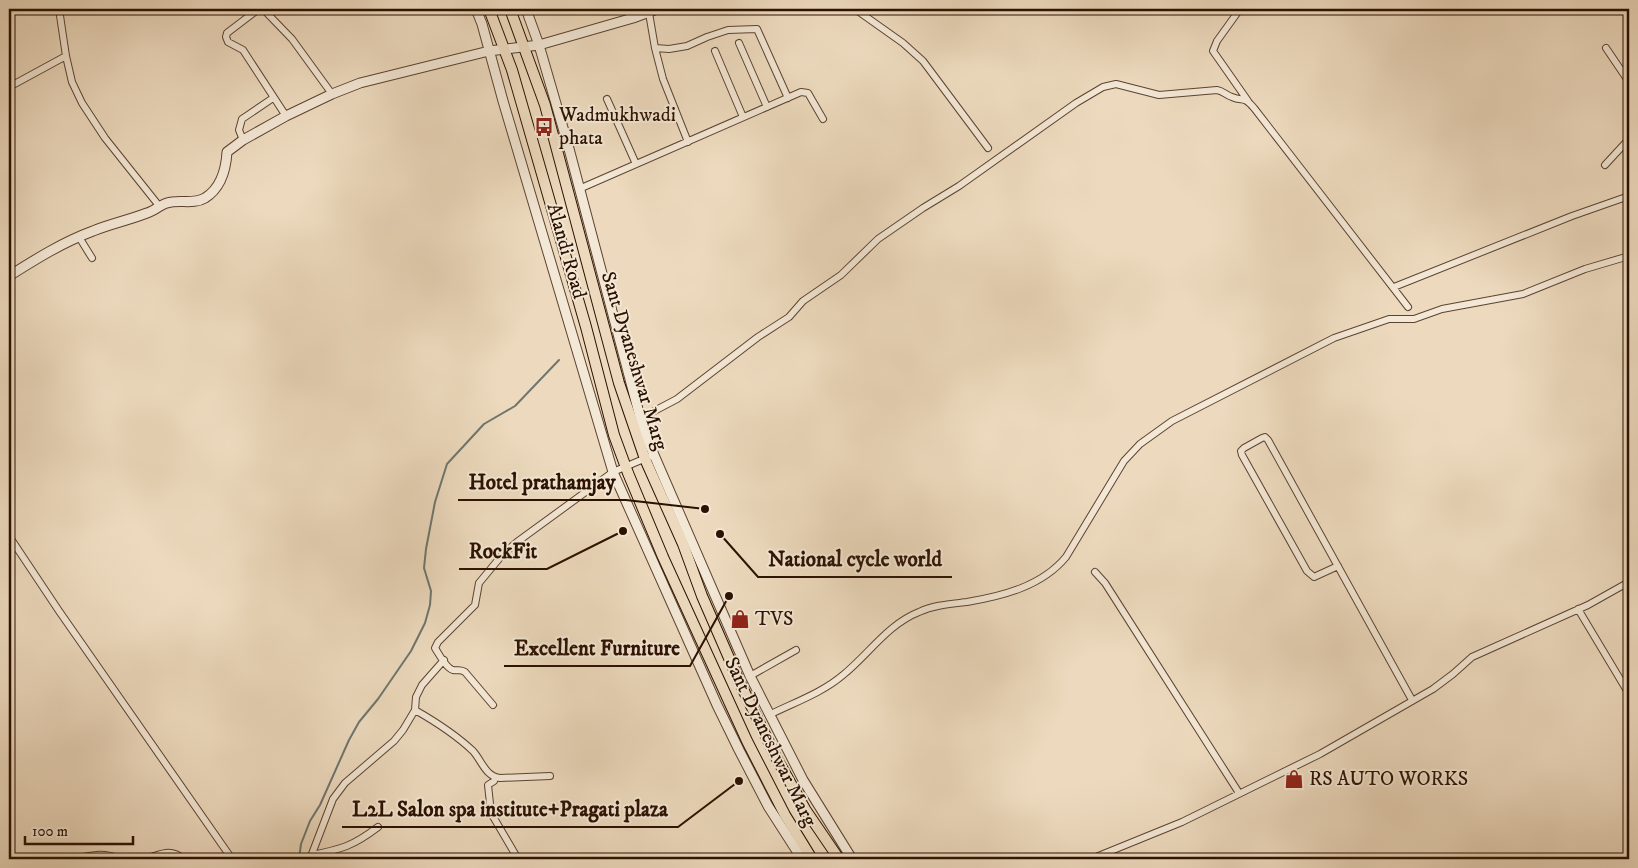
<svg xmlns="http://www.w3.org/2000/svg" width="1638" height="868" font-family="'IM FELL DW Pica',serif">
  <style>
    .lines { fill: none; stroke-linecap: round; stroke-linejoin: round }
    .stream { stroke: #6e766f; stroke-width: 2 }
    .minor-casing { stroke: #5c4330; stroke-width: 8 }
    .tertiary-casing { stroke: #5c4330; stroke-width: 11 }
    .primary-casing { stroke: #2b1101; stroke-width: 12 }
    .minor { stroke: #f3e7d5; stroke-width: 6 }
    .tertiary { stroke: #f3e7d5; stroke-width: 9 }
    .primary { stroke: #eddabe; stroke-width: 10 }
    .labels { text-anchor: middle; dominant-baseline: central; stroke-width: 4; stroke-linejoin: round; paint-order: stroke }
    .poi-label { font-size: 20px; fill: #2b1101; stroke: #f3e7d5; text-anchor: start }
    .street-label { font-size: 20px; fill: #2b1101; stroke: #f3e7d5 }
    .leader { fill: none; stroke: #2b1101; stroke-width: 2 }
    .callout-dot { fill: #2b1101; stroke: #f3e7d5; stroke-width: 2 }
    .callout-label { font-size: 21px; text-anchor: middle; font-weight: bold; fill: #2b1101; stroke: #f3e7d5; stroke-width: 4; stroke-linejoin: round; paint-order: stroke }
  </style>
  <rect width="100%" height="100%" fill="#eddabe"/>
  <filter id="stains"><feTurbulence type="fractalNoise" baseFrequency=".004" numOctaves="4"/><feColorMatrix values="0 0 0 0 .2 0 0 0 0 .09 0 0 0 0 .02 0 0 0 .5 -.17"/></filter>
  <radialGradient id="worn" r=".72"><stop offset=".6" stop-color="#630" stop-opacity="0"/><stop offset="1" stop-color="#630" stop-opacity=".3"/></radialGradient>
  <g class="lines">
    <!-- stream -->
    <path class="stream" d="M299 859 301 844 310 821 320 805 349 740 359 722 378 699 411 651 425 623 430 605 431 591 424 568 426 549 435 502 447 464 484 424 515 406 559 360"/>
    <!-- minor casing -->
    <g class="minor-casing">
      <path id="minor" d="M59 9 66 56 72 82 82 103 105 138 160 207
        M262 9 256 11 227 33 226 37 228 42 243 50 286 116
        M263 9 292 39 332 94
        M855 9 903 43 923 61 988 148
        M1240 9 1217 41 1213 51 1248 101
        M649 13 655 48 669 49 687 46 707 37 728 30 757 29 788 98
        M739 43 767 107
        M655 48 663 79 688 142
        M1606 48 1629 82
        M715 51 743 117
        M9 87 66 56
        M607 99 636 164
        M243 140 239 130 242 119 273 98
        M1605 165 1629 139
        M579 189 801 92 808 93 823 119
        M79 237 92 258
        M1394 287 1572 216 1629 196
        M641 418 677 399 758 337 789 317 803 301 841 275 878 239 923 208 959 186 1076 103 1103 87 1116 84 1159 95 1217 90C1223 91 1226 95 1232 97 1243 102 1243 95 1254 108L1408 307
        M9 536 59 611 232 859
        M1338 566 1314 577 1307 571 1242 455 1241 451 1244 448 1262 438 1265 437 1268 440 1412 700
        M1095 572 1105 583 1239 793
        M1578 609 1629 694
        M750 676 796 650
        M493 705 465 672C461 669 458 671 453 670 446 668 439 654 435 648L438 642 475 605 479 583 503 554 517 542 613 472 653 455
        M415 710C436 722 456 735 473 751 482 761 485 776 500 778L550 776
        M769 715C793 703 822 693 843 675 868 655 888 624 919 612 934 605 951 604 967 602 1003 596 1042 586 1066 557L1124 461 1140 444 1172 421 1334 338 1389 319H1414L1442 309 1523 294 1585 269 1629 256
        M495 777 494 781 488 785 491 813 518 859
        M312 855C342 849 353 846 378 827
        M74 859C90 855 104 852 120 859
        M144 859C160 855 169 847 184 859
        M310 859 333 799 345 783 394 741 403 730 415 710 416 697 422 685 444 660
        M1091 859 1182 822 1320 754 1433 689 1453 674 1472 657 1588 605 1629 582"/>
    </g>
    <!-- tertiary casing -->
    <g class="tertiary-casing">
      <path id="tertiary" d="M476 9 482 24 503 101 613 472 717 705 739 750 768 806 802 859
        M526 9 539 45 568 145 644 432 750 676 803 780 852 859
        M9 276C36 259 63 242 93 231 110 224 129 220 147 213 154 211 160 205 167 203 179 199 193 205 205 198 221 188 226 169 227 152L243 140 286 116 332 94 360 83 489 51 539 45 633 18 657 9"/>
    </g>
    <!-- primary casing -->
    <g class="primary-casing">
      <path id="primary" d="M489 9 512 70 586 327 614 435 628 473 663 557 747 741 785 815 812 859
        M510 9 545 105 619 383 645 459 683 544 702 596 739 681 777 759 805 809 839 859"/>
    </g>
    <!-- minor -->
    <use href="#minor" class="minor"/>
    <!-- tertiary -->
    <use href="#tertiary" class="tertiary"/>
    <!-- primary -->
    <use href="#primary" class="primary"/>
  </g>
  <!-- icons -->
  <defs>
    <g id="bus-bare" transform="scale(1.5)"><path d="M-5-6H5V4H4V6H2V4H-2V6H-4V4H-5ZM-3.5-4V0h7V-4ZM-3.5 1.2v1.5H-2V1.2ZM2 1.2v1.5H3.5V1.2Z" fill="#8f2418" stroke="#f3e7d5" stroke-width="2.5" paint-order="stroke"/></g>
    <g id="shop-bare" transform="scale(1.5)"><path d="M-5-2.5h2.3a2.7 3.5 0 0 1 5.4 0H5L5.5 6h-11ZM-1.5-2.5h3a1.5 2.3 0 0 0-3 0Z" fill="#8f2418" stroke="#f3e7d5" stroke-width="2.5" paint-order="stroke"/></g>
  </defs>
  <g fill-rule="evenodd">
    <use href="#bus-bare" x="544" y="127"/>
    <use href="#shop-bare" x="740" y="619"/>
    <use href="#shop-bare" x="1294" y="779"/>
  </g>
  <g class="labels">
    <!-- poi labels -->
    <g class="poi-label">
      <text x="559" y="115">Wadmukhwadi<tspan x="559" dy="23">phata</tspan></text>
      <text x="755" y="619">TVS</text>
      <text x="1309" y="779">RS AUTO WORKS</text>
    </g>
    <!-- street labels -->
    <g class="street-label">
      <text transform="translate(566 251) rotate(74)">Alandi Road</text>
      <text transform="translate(634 361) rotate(73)">Sant Dyaneshwar Marg</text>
      <text transform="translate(770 742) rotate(64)">Sant Dyaneshwar Marg</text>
    </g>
  </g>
  <!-- callouts -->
  <path class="leader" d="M705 509L626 500H458M623 531L547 569H459M720 534L758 577H952M729 596L690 666H504M739 781L678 827H342"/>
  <g class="callout-dot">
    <circle cx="705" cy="509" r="5"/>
    <circle cx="623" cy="531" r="5"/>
    <circle cx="720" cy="534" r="5"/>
    <circle cx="729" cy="596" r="5"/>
    <circle cx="739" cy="781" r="5"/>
  </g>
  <g class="callout-label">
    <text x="542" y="489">Hotel prathamjay</text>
    <text x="503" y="558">RockFit</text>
    <text x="855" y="566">National cycle world</text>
    <text x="597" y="655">Excellent Furniture</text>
    <text x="510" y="816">L2L Salon spa institute+Pragati plaza</text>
  </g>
  <!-- margin -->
  <rect width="1638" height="868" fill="none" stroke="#eddabe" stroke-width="30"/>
  <rect x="10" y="10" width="1618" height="848" fill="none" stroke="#2b1101" stroke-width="2.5"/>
  <rect x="15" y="15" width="1608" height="838" fill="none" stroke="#2b1101"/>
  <!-- scale -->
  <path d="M25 836v8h108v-8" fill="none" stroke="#2b1101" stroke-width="2.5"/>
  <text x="32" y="836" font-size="15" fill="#2b1101" stroke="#f3e7d5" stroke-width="4" paint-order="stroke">100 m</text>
  <rect width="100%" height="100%" filter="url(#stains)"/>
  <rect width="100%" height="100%" fill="url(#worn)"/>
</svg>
